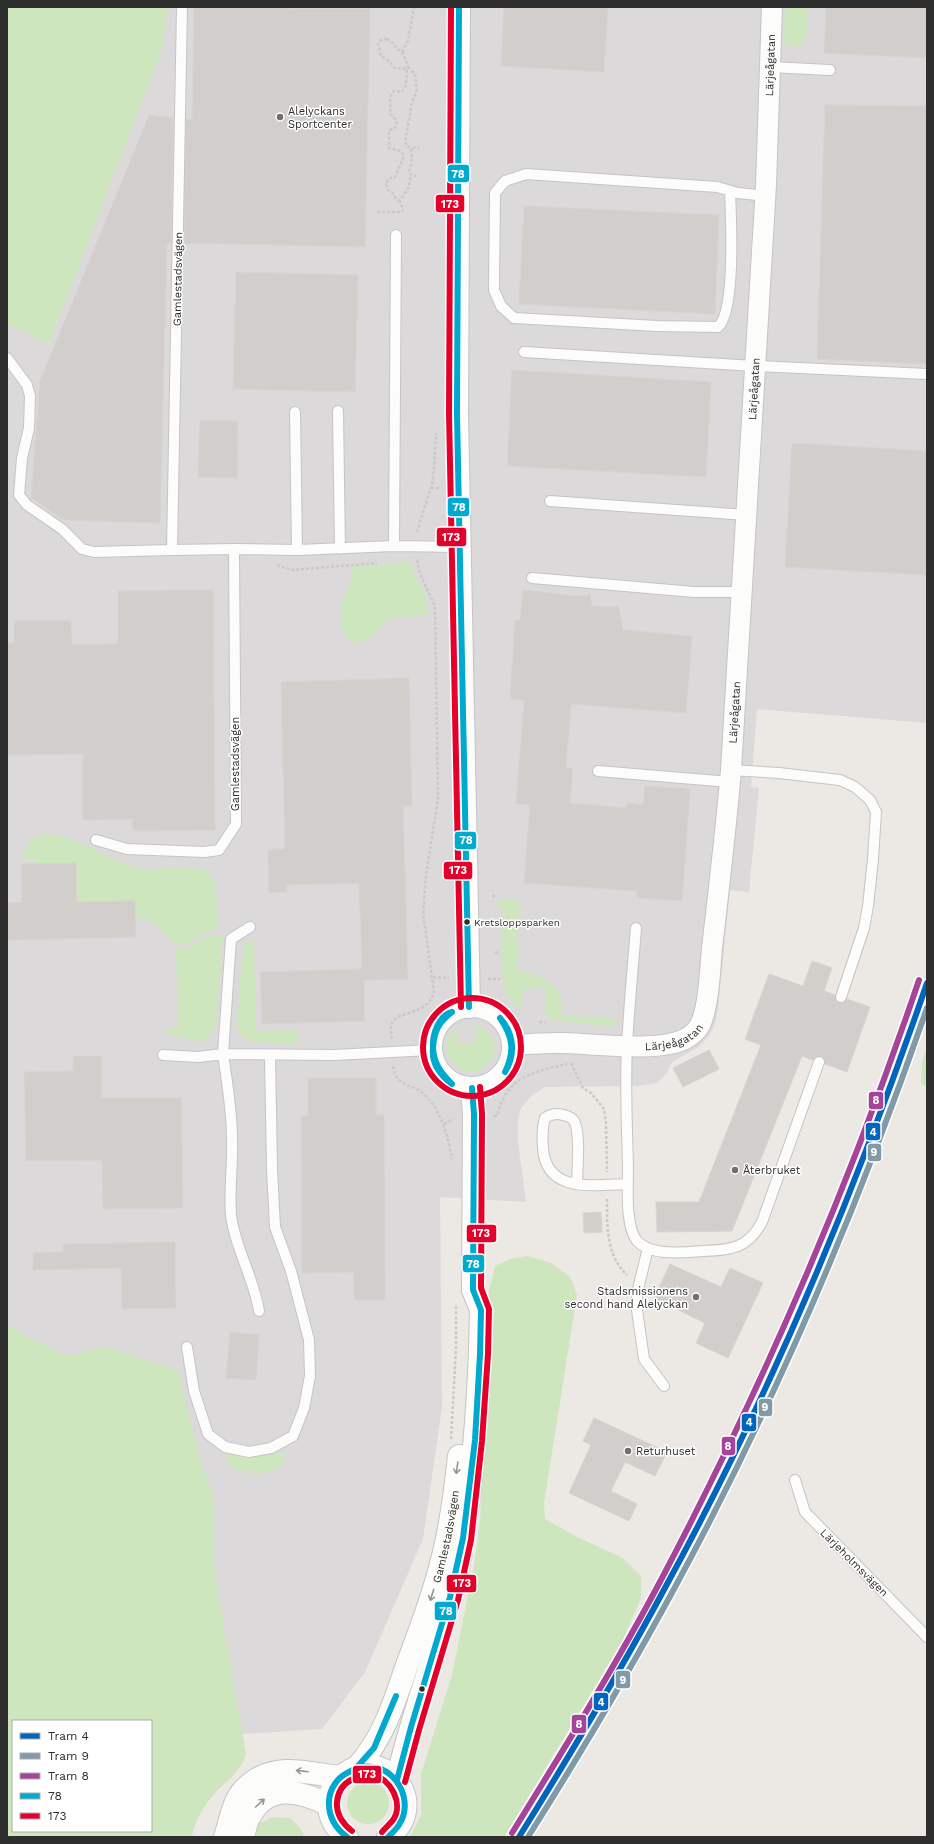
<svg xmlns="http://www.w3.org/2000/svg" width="934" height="1844" font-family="'Work Sans',sans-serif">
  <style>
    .industrial { fill: #dcd9db }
    .green { fill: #cee6be; fill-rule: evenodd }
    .building { fill: #d1cecb; stroke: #d7d4d0 }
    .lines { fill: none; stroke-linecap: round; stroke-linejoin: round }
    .service-casing { stroke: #c5c4c5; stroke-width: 12 }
    .minor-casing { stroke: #c5c4c5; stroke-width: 22 }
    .tertiary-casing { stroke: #c5c4c5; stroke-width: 24 }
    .path { stroke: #c9c9c8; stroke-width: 2.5; stroke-dasharray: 3 2; stroke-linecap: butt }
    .service { stroke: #fcfcfb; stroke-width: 10 }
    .minor { stroke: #fcfcfb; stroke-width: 20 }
    .tertiary { stroke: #fcfcfb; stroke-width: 22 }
    .bus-1-casing { stroke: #fff; stroke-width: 9 }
    .bus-2-casing { stroke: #fff; stroke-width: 9 }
    .bus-1 { stroke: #00a9ce; stroke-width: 6 }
    .bus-2 { stroke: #e4002b; stroke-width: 6 }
    .tram-1-casing { stroke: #fff; stroke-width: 9 }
    .tram-2-casing { stroke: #fff; stroke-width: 9 }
    .tram-3-casing { stroke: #fff; stroke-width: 9 }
    .tram-1 { stroke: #0065bd; stroke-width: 6 }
    .tram-2 { stroke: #819aa7; stroke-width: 6 }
    .tram-3 { stroke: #a54499; stroke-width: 6 }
    .oneway { stroke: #959594 }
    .poi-dot { fill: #706f6e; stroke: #fff; stroke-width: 1.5 }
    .bus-dot { fill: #2e2e2e; stroke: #fff; stroke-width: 1.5 }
    .labels { text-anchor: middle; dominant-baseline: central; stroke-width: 3; stroke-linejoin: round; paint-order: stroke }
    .bus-label { font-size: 10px; fill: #2e2e2e; stroke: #fff; text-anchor: start }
    .street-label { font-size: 11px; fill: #2e2e2e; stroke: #fff }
    .poi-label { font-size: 11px; fill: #2e2e2e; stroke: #fff; text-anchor: start }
    .line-badge { stroke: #fff; stroke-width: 1.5 }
    .badge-label { font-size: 11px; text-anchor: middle; font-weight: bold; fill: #fff }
  </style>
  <rect width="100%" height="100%" fill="#ece8e4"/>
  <!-- industrial -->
  <path class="industrial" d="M168 7H927V723L757 709 751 787 759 788 749 892 730 890 718 1009 715 1024 709 1036 697 1048 672 1062 666 1074 657 1083 637 1086 546 1087 532 1095 521 1108 518 1119V1142L526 1202 440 1197 442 1407 423 1539 365 1672 322 1729 242 1734 214 1570 213 1495 200 1460 105 1347 67 1356 24 1335 7 1324V323L49 344 161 52Z"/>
  <!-- green -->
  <path class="green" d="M7 7H168L161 52 49 344 7 323Z
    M785 7H808L806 40 800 47 784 45Z
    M409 561 412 563 415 576 426 596 429 616C418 616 404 616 392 619 379 623 365 653 349 640 341 634 341 621 341 611 341 599 348 593 350 582 352 577 351 572 352 567Z
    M43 834C80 834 108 863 144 869 160 871 191 863 203 869 209 871 214 880 216 885L218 929 206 932 188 943 176 945 153 922 135 917V901L77 902 76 863H36L35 860H22C23 846 30 838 43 834Z
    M497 899 520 901 516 970C534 972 555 980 562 999 563 1004 562 1010 562 1015L618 1019 615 1026 609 1027 550 1019 546 1015 545 988 522 989 521 1010C516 1006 511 1002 508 996 499 979 502 929 503 908H498Z
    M207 936H223L216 1025 214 1031 201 1042 166 1034 165 1029H178L176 950 190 947Z
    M254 939 256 1031 297 1030V1044L250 1042 238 1032 237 1020 243 948 247 942Z
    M476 1025C485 1027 492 1034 494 1044 496 1051 493 1058 488 1064 465 1090 428 1047 458 1028V1043H475L476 1033H478L479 1029H476Z
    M927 1046V1087L921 1084 922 1062Z
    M528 1256 551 1263 570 1277 577 1295 544 1503 545 1519 579 1538 623 1558 641 1576V1598L623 1640 504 1837H410L421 1815V1774L452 1675 474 1565 480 1522 489 1291 495 1266 510 1259Z
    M7 1324 24 1335 67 1356 105 1347 178 1370 200 1460 213 1495 214 1570 246 1754C241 1771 229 1779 217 1791 206 1802 194 1821 192 1837H7ZM13 1721H151V1831H13Z
    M233 1452 256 1456 281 1452C300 1470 242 1484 227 1461V1455Z
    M347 1803a21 21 0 1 1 42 0a21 21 0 1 1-42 0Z
    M273 1817 290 1818 301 1829 304 1837H255L259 1824Z"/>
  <!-- building -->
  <path class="building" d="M194 7 370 9 365 247 184 243 186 119 192 120Z
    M504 7H608L604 72 501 66Z
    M826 7H927V58L824 53Z
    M825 105 927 106V364L817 359Z
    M149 115 173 118 171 243H167L160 523 64 520 31 498 40 381Z
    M524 206 719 215 715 314 519 304Z
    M236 272 358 275 355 392 233 389Z
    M512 370 711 382 706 477 507 466Z
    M200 421H238L237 478 198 477Z
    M792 443 927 451V575L785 567Z
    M213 590 215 830 133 831V819L83 820V754L7 755V643H14V621H71L72 645 118 644V591Z
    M523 590 577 596 590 595 592 606 609 607 618 606 623 630 692 636 686 713 571 704 566 768H573L570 803 627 808V803L643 805 645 786 690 789 682 901 637 898V891L524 883 530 805 516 804 524 700 510 699 515 620 520 621Z
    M409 678 412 806H403L408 979 364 980 365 1021 262 1024 260 972 362 969 359 883 286 885 287 892 269 893 268 849H285L281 682Z
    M76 863 77 902 135 901 136 937 7 940V903L22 902 21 864Z
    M812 961 832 968 824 991 835 995 836 1002 843 1003 847 999 870 1007 847 1072 825 1064 824 1058 821 1056 815 1057 813 1060 802 1056 732 1231 657 1232 656 1202H699L761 1045 745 1039 769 974 803 986Z
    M709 1050 719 1069 683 1087 673 1068Z
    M73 1056H101V1098H181L183 1208 103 1209 102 1160 26 1161 24 1072 73 1071Z
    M308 1078H376V1115H384L385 1300H354V1272L302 1273 301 1116H308Z
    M601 1212 602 1232 584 1233 583 1213Z
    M175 1242 176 1308 122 1309 121 1268 33 1270V1253L63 1252V1244Z
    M670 1264 721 1287 730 1268 763 1283 728 1358 696 1343 705 1323 654 1298Z
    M230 1332 259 1335 256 1380 226 1378Z
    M594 1418 667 1452 655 1476 625 1462 611 1491 637 1504 629 1521 569 1493 591 1445 583 1441Z"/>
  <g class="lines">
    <!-- service casing -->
    <g class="service-casing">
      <path id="service" d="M182 7 172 550 234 549
        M770 67 830 70
        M730 191C731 217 736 311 718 327L657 326 514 318 501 306 494 290 495 193 505 181 526 174 717 187 738 193 766 196
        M524 352 755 366 927 374
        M7 358 27 385 30 396 29 428 22 458 19 495 27 505 62 529 82 549 94 552 172 550
        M338 411 340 549
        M295 412 297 550
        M550 501 747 515
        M394 546 396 235
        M532 578 694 592H742
        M731 770 779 773 840 780 855 787 870 800 876 812 873 859 868 906 864 928 841 997
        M598 771 730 782
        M96 840 127 849 204 852 219 850 236 824 234 549 297 550 394 546 460 547
        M636 928C633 967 629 1006 627 1046 625 1086 627 1126 628 1167 628 1186 625 1226 637 1241 652 1257 685 1252 704 1251 732 1250 748 1248 762 1222L819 1062
        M163 1055 198 1057 223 1054 231 939 250 927
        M577 1184C577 1170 581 1132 574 1121 572 1117 567 1116 563 1115 557 1113 551 1114 545 1118 542 1128 542 1137 543 1148 546 1194 594 1185 628 1184
        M648 1248 637 1293V1310L644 1359 664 1386
        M259 1311C254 1278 235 1248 231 1215 229 1190 233 1164 232 1139 232 1110 227 1082 223 1054L334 1055 431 1050
        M187 1347 194 1391 208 1434 225 1447 249 1452 271 1448 293 1436 304 1408 310 1376 309 1340 291 1271 275 1227 272 1169 270 1056
        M795 1480 805 1512 927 1637"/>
    </g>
    <!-- minor casing -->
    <g class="minor-casing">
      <g id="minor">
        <path id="s1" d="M513 1045C528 1044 543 1043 558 1043 590 1043 658 1053 685 1039 691 1036 696 1032 700 1025 709 1007 710 969 712 948 719 888 726 829 731 770L766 185 772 7"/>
      </g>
    </g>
    <!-- tertiary casing -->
    <g class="tertiary-casing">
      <g id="tertiary">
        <path d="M459 7 457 414 469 1007"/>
        <circle cx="472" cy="1047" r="41"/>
        <path id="s2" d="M357 1767C383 1739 394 1703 406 1668 421 1627 437 1586 446 1543 452 1515 456 1485 459 1456"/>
        <path d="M397 1780C413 1709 441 1642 457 1571 464 1542 467 1513 470 1484 477 1426 480 1368 481 1310L473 1290 474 1114 472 1088"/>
        <path d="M225 1837C229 1825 231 1813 236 1802 240 1792 246 1787 254 1781 281 1763 310 1774 340 1777"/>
        <path d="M243 1837C245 1830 246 1822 250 1816 268 1782 301 1791 329 1805"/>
        <path d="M347 1837C335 1829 328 1816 329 1801 330 1791 335 1781 343 1775 384 1743 432 1804 388 1837"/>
      </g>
    </g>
    <!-- path -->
    <path class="path" d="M387 39 393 43 396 48 402 52 408 65 407 69 395 68 389 61 381 56 378 44 381 40Z
      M402 52 408 41 414 7
      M408 67 415 74 417 90 412 103 405 142 408 147 419 148
      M411 149 412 162 409 171 411 175 416 176
      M400 201 396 199 393 193 388 190 386 185 388 179 395 177 404 156C400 148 395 151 389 148V130L394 129C399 123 396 118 390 114 392 106 387 99 394 91L402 92 406 85 407 69
      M377 212H402L403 210 400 201 408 188 411 175
      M431 488H440
      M417 532 432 484 434 469 436 433
      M277 565 292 570 377 563
      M492 896H495
      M495 953 498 952
      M433 977 449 978
      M488 979H500
      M539 1022 545 1023
      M392 1039C391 1034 390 1028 392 1023 397 1010 427 1017 434 992L423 913 426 875 438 799 435 607C429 590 418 576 417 559
      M571 1063 583 1088 591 1093 604 1109 606 1123 607 1172
      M393 1066C396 1088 414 1083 426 1096 442 1113 448 1137 452 1159
      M494 1116H497C506 1077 532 1072 567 1064
      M444 1124 454 1119
      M607 1199C607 1226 606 1255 627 1275
      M451 1439 456 1348V1304"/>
    <!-- service -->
    <use href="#service" class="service"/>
    <!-- minor -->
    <use href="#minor" class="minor"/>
    <!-- tertiary -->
    <use href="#tertiary" class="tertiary"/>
    <!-- bus-1 casing -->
    <g class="bus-1-casing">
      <path id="bus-1" d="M459 7 457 414 469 1007
        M500 1018C514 1033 516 1055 505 1072
        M500 1018C513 1037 515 1051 505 1072
        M433 1048C434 1064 441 1073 452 1084
        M433 1048C431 1064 440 1075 452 1084
        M433 1048C432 1035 438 1016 452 1012
        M433 1048C434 1031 439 1022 452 1012
        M357 1767 374 1748 396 1696
        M397 1780 411 1727 450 1597 463 1538 475 1440 480 1354 481 1310 473 1290 474 1114 472 1088
        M347 1837C335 1828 328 1815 329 1800 330 1789 337 1778 347 1773 355 1769 363 1765 373 1767 398 1770 413 1802 400 1823 398 1828 392 1833 388 1837"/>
    </g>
    <!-- bus-2 casing -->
    <g class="bus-2-casing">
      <path id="bus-2" d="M451 7 449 414 461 1007
        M423 1047a49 49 0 1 1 98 0a49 49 0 1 1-98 0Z
        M405 1782 419 1730 458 1600 471 1540 482 1441 488 1354 489 1309 481 1288 482 1114 480 1087
        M352 1831C343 1824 336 1814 337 1802 338 1792 343 1784 351 1780 358 1776 364 1773 372 1775 391 1778 404 1804 393 1820 390 1824 385 1828 382 1832"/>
    </g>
    <!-- bus-1 -->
    <use href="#bus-1" class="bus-1"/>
    <!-- bus-2 -->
    <use href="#bus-2" class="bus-2"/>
    <!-- tram-1 casing -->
    <g class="tram-1-casing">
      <path id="tram-1" d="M519 1837C570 1755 620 1672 666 1586 771 1394 856 1190 927 983"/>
    </g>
    <!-- tram-2 casing -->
    <g class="tram-2-casing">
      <path id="tram-2" d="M528 1837C579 1756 628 1674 674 1589 775 1403 858 1208 927 1008"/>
    </g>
    <!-- tram-3 casing -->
    <g class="tram-3-casing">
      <path id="tram-3" d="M512 1833C564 1749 616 1665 662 1578 763 1386 849 1187 919 980"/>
    </g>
    <!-- tram-1 -->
    <use href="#tram-1" class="tram-1"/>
    <!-- tram-2 -->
    <use href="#tram-2" class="tram-2"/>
    <!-- tram-3 -->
    <use href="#tram-3" class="tram-3"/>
  </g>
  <!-- one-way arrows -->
  <defs><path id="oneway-shaft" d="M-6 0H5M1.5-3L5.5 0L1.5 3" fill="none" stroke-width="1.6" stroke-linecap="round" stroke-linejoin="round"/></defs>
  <g class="oneway">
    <use href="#oneway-shaft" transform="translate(457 1468) rotate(98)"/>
    <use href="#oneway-shaft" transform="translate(432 1595) rotate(107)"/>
    <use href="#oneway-shaft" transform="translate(302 1771) rotate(-173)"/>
    <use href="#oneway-shaft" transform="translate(260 1803) rotate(-42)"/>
  </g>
  <!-- markers -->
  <g class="poi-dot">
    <circle cx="280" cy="117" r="4"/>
    <circle cx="735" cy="1170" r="4"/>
    <circle cx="696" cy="1297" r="4"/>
    <circle cx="628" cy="1451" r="4"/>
  </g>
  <g class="bus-dot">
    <circle cx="467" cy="922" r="3.5"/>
    <circle cx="422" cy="1689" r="3.5"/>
  </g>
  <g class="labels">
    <!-- bus labels -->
    <g class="bus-label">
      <text x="474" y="922">Kretsloppsparken</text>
    </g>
    <!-- street labels -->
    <g class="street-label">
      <text stroke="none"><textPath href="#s1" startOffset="1157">Lärjeågatan</textPath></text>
      <text transform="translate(178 279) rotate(-89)">Gamlestadsvägen</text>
      <text stroke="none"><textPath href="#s1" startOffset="833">Lärjeågatan</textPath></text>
      <text stroke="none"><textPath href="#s1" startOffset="509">Lärjeågatan</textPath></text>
      <text transform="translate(235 764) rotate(-90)">Gamlestadsvägen</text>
      <text stroke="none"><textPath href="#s1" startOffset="163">Lärjeågatan</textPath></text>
      <text stroke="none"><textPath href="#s2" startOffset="249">Gamlestadsvägen</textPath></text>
      <text transform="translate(854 1563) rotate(45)">Lärjeholmsvägen</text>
    </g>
    <!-- poi labels -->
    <g class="poi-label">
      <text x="288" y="111">Alelyckans<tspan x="288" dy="13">Sportcenter</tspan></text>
      <text x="743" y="1170">Återbruket</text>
      <text x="688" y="1291" text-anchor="end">Stadsmissionens<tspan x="688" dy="13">second hand Alelyckan</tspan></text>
      <text x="636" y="1451">Returhuset</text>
    </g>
  </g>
  <g class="line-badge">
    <rect x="447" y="164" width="23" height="19" rx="4" fill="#00a9ce"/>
    <rect x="435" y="194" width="30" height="19" rx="4" fill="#e4002b"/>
    <rect x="447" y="497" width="23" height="20" rx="4" fill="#00a9ce"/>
    <rect x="436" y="527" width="31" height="20" rx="4" fill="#e4002b"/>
    <rect x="454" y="831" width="23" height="19" rx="4" fill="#00a9ce"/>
    <rect x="443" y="861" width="30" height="19" rx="4" fill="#e4002b"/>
    <rect x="868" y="1091" width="16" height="19" rx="4" fill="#a54499"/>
    <rect x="865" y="1122" width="16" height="19" rx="4" fill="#0065bd"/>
    <rect x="867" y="1143" width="15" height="19" rx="4" fill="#819aa7"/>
    <rect x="466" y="1224" width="31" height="19" rx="4" fill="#e4002b"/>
    <rect x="462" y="1254" width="23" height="19" rx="4" fill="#00a9ce"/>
    <rect x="758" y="1398" width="15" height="19" rx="4" fill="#819aa7"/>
    <rect x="741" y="1413" width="16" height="19" rx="4" fill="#0065bd"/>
    <rect x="721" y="1436" width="15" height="20" rx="4" fill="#a54499"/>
    <rect x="446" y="1574" width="31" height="19" rx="4" fill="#e4002b"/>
    <rect x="434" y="1601" width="23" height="20" rx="4" fill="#00a9ce"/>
    <rect x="615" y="1670" width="16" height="19" rx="4" fill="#819aa7"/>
    <rect x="593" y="1692" width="16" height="19" rx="4" fill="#0065bd"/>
    <rect x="571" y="1714" width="16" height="20" rx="4" fill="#a54499"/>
    <rect x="352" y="1765" width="30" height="19" rx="4" fill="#e4002b"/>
  </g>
  <g class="badge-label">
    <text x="458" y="178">78</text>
    <text x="450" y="208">173</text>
    <text x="459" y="511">78</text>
    <text x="451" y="541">173</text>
    <text x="466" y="844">78</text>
    <text x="458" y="874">173</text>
    <text x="876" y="1104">8</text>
    <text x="873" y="1136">4</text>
    <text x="874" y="1156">9</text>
    <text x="481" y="1237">173</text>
    <text x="473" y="1268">78</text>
    <text x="765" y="1411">9</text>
    <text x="749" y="1426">4</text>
    <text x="728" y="1450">8</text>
    <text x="462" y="1587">173</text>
    <text x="446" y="1615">78</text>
    <text x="623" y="1684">9</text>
    <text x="601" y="1706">4</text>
    <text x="579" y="1728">8</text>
    <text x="367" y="1778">173</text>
  </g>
  <!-- border -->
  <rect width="934" height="1844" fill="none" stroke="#2e2e2e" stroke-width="16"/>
  <!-- legend -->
  <rect x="12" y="1720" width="140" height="112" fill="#ffffff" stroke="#ababab"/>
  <rect x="20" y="1733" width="20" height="6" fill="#0065bd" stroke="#ababab"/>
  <text x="48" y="1740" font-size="12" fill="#2e2e2e">Tram 4</text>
  <rect x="20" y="1753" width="20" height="6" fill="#819aa7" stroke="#ababab"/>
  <text x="48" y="1760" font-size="12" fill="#2e2e2e">Tram 9</text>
  <rect x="20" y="1773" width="20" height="6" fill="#a54499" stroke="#ababab"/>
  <text x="48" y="1780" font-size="12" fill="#2e2e2e">Tram 8</text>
  <rect x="20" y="1793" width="20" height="6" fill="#00a9ce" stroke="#ababab"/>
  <text x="48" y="1800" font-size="12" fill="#2e2e2e">78</text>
  <rect x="20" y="1813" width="20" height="6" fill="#e4002b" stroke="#ababab"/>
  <text x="48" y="1820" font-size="12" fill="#2e2e2e">173</text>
</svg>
